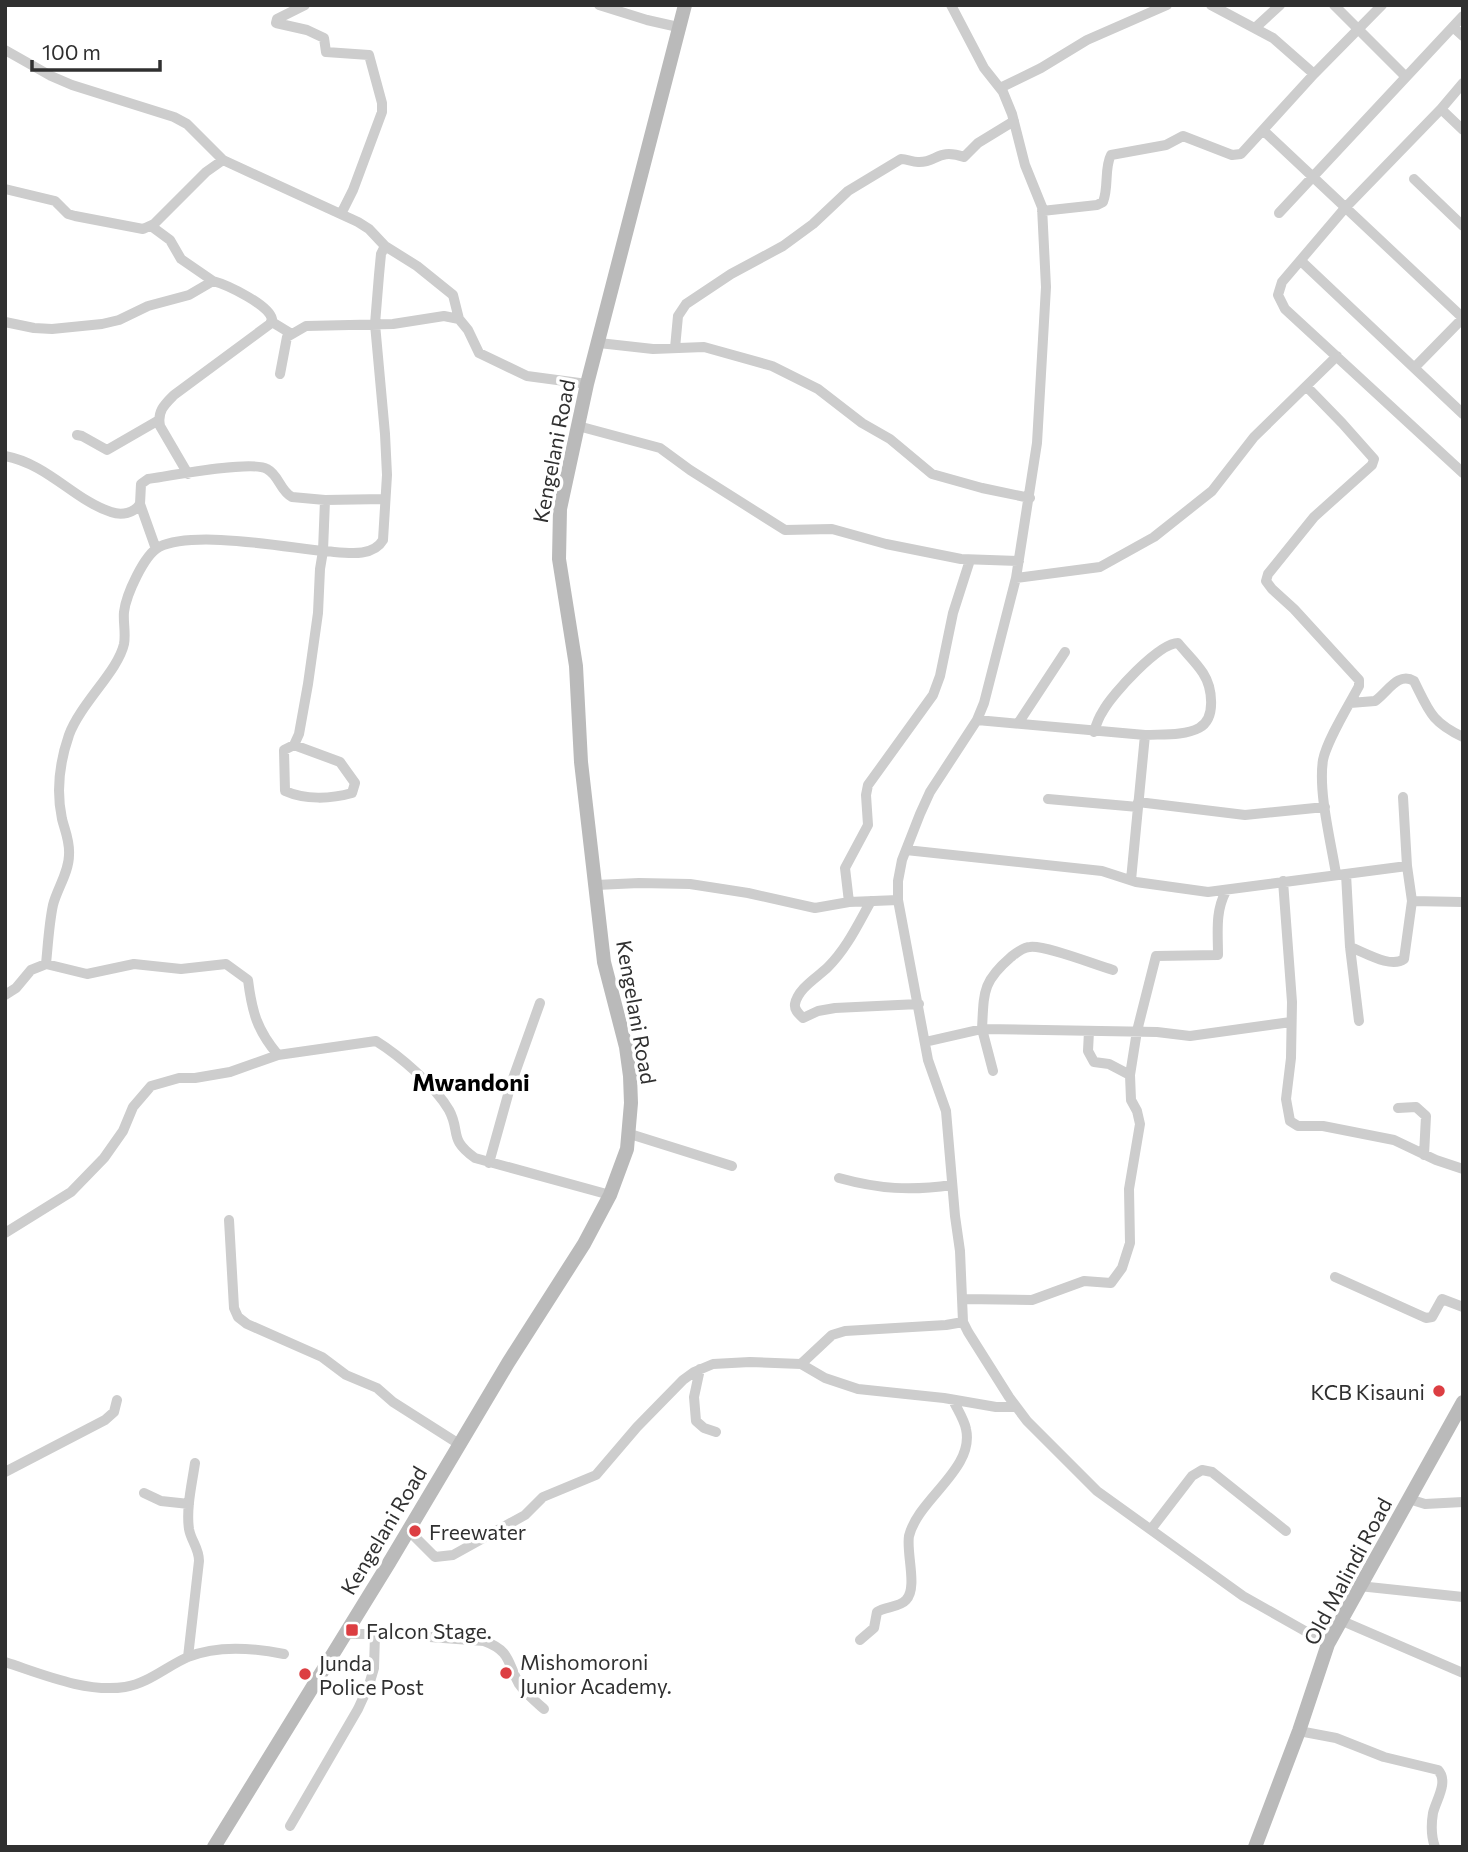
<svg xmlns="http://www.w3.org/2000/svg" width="1468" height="1852" font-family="Commissioner,sans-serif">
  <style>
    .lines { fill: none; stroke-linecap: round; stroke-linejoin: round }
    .minor { stroke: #cdcdcd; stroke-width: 10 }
    .secondary { stroke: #bababa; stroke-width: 14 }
    .poi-dot { fill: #dc3e42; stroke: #fff; stroke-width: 2.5 }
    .labels { text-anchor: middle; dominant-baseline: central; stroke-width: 7; stroke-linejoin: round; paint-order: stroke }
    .street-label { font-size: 21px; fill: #303030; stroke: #fff }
    .poi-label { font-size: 21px; fill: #303030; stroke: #fff; text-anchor: start }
    .quarter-label { font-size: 24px; font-weight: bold; fill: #000; stroke: #fff }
  </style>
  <rect width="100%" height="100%" fill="#fff"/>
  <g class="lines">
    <!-- minor -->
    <path class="minor" d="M305 5 277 19 276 23 307 30 324 38 326 52 369 55 382 103V112L353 190 341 214
      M599 5 647 20 678 27
      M951 5 984 68 1003 92 1012 114 1025 165 1042 207 1046 287 1037 443 1016 578 984 703 977 720 930 792 920 814 902 860 898 881V900L928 1060 946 1111 955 1216 960 1251 963 1322 968 1332 1009 1397 1027 1421 1097 1491 1243 1596 1328 1644
      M1211 5 1273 38 1314 74
      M1334 5 1405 76
      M1453 27 1463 36
      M1255 28 1280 5
      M5 50 51 76 72 85 174 117 187 124 223 160 358 222 369 229 385 246 417 266 453 295 459 319
      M1463 83 1441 109 1345 208 1282 282 1278 295 1285 309 1463 473
      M1000 88 1041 68 1087 40 1167 5
      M1441 109 1463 130
      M1264 131 1463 318
      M1414 179 1463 226
      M5 189 55 201 68 214 75 216 143 229 154 224 206 172 223 160
      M1042 211 1097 205 1103 202C1109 187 1104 168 1111 155L1166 145 1183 136 1232 155 1241 154 1314 74 1382 5
      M1279 213 1463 16
      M151 226 170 240 181 259 213 281
      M1301 261 1463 414
      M5 322 34 328 52 329 102 324 119 320 148 306 189 295 213 281C228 285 269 305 272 319L270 324 174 395C165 404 157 411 160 426L188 474
      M272 322 290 333
      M599 343 653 349 704 347 772 366 818 389 862 423 890 439 932 474 982 488 1030 498
      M675 348 678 316 686 304 731 274 783 246 813 224 848 191 901 159C907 159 912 162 918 162 937 163 937 148 964 157L978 143 1014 121
      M1415 367 1463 318
      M280 374 287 337 306 326 393 324 444 316 459 319 468 330 479 353 527 376 587 384
      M1307 387 1342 423 1374 459 1372 465 1314 517 1268 574 1266 581 1272 589 1294 609 1359 680V686C1349 705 1327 740 1323 760 1318 792 1331 842 1336 874
      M578 426 660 448 690 470 785 530 832 529 886 544 961 559 1019 561
      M77 435 82 436 107 450 159 420
      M5 456C48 464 74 500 111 512 122 516 134 513 140 504
      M325 500 323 551C343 552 372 559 383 540L387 475 385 434 375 324 379 275 381 254 385 246
      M156 549 140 504 141 484 148 479C169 476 252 460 267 469 279 475 280 491 292 497L325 500 385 499
      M1016 578 1100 567 1154 537 1212 491 1254 437 1337 356
      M1350 703 1375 701C1387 693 1398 671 1414 681 1429 711 1431 722 1463 737
      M977 720 1145 735 1131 880
      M1019 722 1065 652
      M1094 732C1096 725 1099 717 1103 711 1112 694 1159 643 1178 643 1186 653 1196 662 1203 673 1212 687 1217 718 1199 728 1184 736 1162 734 1145 735
      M294 745 340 762 355 783 352 793C331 799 305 800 285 791L284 750Z
      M1403 797 1407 866
      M1048 799 1138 807
      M1138 802 1245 815 1325 807
      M906 850 1102 871 1136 882 1208 892 1407 866 1412 901 1404 959C1391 969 1364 952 1350 947
      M1346 874 1350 947 1359 1021
      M1283 881 1292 1002 1291 1058 1286 1099 1290 1121 1298 1126H1323L1394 1140 1436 1160 1463 1169
      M596 885 639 883 690 884 748 893 815 908 849 902 898 900
      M871 901C858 924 847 948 828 967 818 977 798 988 795 1004 794 1010 799 1014 803 1018L818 1011 835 1008 919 1004
      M1412 901 1463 902
      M849 902 845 868 868 825 866 795 868 785 933 695 940 676 953 613 970 560
      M46 964C48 944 49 924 53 905 57 889 69 872 69 855 70 841 65 831 62 819 56 791 60 761 69 735 81 703 118 671 124 644 126 633 123 622 124 612 126 595 144 555 159 547 194 530 283 547 323 551L320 569 318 613 308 684 299 734 294 745
      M5 995 16 988 31 970 46 964 87 974 134 964 181 969 226 964 248 980C252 1012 257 1030 278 1055
      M1089 1031 1088 1051 1094 1062 1109 1064 1130 1075
      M925 1042 982 1029C984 992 982 982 1011 957 1016 953 1023 947 1030 947 1046 945 1095 965 1113 970
      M993 1071 982 1029 1157 1032 1190 1036 1291 1022
      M1398 1108 1416 1107 1426 1116 1424 1155
      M630 1134 732 1166
      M489 1163 511 1084 540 1003
      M839 1178C879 1189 910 1191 952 1185
      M229 1220 234 1308 238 1317 247 1324 322 1357 346 1375 377 1388 393 1402 459 1444
      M5 1233 71 1192 104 1158 123 1131 133 1107 151 1086 179 1078H195L230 1072 278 1055 376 1041C400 1056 435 1086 449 1110 461 1132 448 1139 475 1158L610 1195
      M1335 1277 1426 1318 1432 1317 1442 1299 1463 1307
      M963 1299 1032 1300 1084 1281 1111 1283 1122 1268 1130 1243 1129 1189 1140 1124 1137 1111 1131 1100 1130 1075 1137 1031 1156 956 1218 955C1218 932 1215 912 1226 891
      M801 1364 832 1335 845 1331 946 1325 963 1322
      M700 1369 694 1397 696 1421 704 1428 716 1432
      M5 1472 105 1420 114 1412 117 1400
      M144 1493 161 1501 189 1504
      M1409 1499 1425 1504 1463 1502
      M1152 1528 1192 1476 1202 1470 1212 1472 1286 1531
      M408 1530 435 1557 453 1555 525 1515 543 1497 596 1475 637 1427 683 1380 694 1372 713 1364 750 1362 801 1364 825 1378 858 1389 944 1398 996 1407H1016
      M1359 1586 1463 1597
      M1340 1620 1463 1673
      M344 1634H389L484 1641C511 1651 507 1662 519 1684 525 1693 536 1702 544 1709
      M860 1640 874 1628 877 1612C885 1607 900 1607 906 1600 918 1588 906 1553 909 1536 918 1499 975 1469 966 1429 964 1419 957 1409 953 1400
      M188 1657 199 1561C199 1548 191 1541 189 1529 186 1508 192 1484 195 1463
      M5 1662C42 1674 86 1693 125 1687 149 1683 167 1666 188 1657 217 1645 254 1648 284 1654
      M1299 1731 1336 1738 1384 1757 1438 1770C1449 1782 1436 1800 1433 1813 1431 1825 1431 1836 1435 1847
      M290 1826 358 1709 369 1685 374 1668 375 1634"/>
    <!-- secondary -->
    <path class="secondary" d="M214 1847 389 1563 508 1363 584 1244 610 1195 627 1149 631 1103 630 1076 626 1047 604 962 581 762 576 666 559 559 560 509 587 384 685 5
      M1255 1847 1299 1731 1328 1644 1463 1402"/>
  </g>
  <!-- markers -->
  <g class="poi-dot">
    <circle cx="1439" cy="1391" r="7"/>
    <circle cx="415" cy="1531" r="7"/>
    <rect x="345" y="1623" width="14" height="14" rx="3.5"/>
    <circle cx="506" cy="1673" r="7"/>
    <circle cx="305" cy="1674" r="7"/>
  </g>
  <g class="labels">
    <!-- street labels -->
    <g class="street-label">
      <text transform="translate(553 451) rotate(-79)">Kengelani Road</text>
      <text transform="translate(637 1012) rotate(80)">Kengelani Road</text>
      <text transform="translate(383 1530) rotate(-59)">Kengelani Road</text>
      <text transform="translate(1347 1571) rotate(-62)">Old Malindi Road</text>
    </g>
    <!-- poi labels -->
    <g class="poi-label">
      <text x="1425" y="1391" text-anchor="end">KCB Kisauni</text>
      <text x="429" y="1531">Freewater</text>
      <text x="366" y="1630">Falcon Stage.</text>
      <text x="520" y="1661">Mishomoroni<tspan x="520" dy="24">Junior Academy.</tspan></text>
      <text x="319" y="1662">Junda<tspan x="319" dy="24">Police Post</tspan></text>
    </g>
    <!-- quarter labels -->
    <g class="quarter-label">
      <text x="471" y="1081">Mwandoni</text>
    </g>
  </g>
  <!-- border -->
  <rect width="1468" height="1852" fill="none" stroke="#303030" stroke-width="14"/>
  <!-- scale -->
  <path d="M32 60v10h128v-10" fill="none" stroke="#303030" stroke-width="3.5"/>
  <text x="42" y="60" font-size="21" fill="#303030" stroke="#ffffff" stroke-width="5" paint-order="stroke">100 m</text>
</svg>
